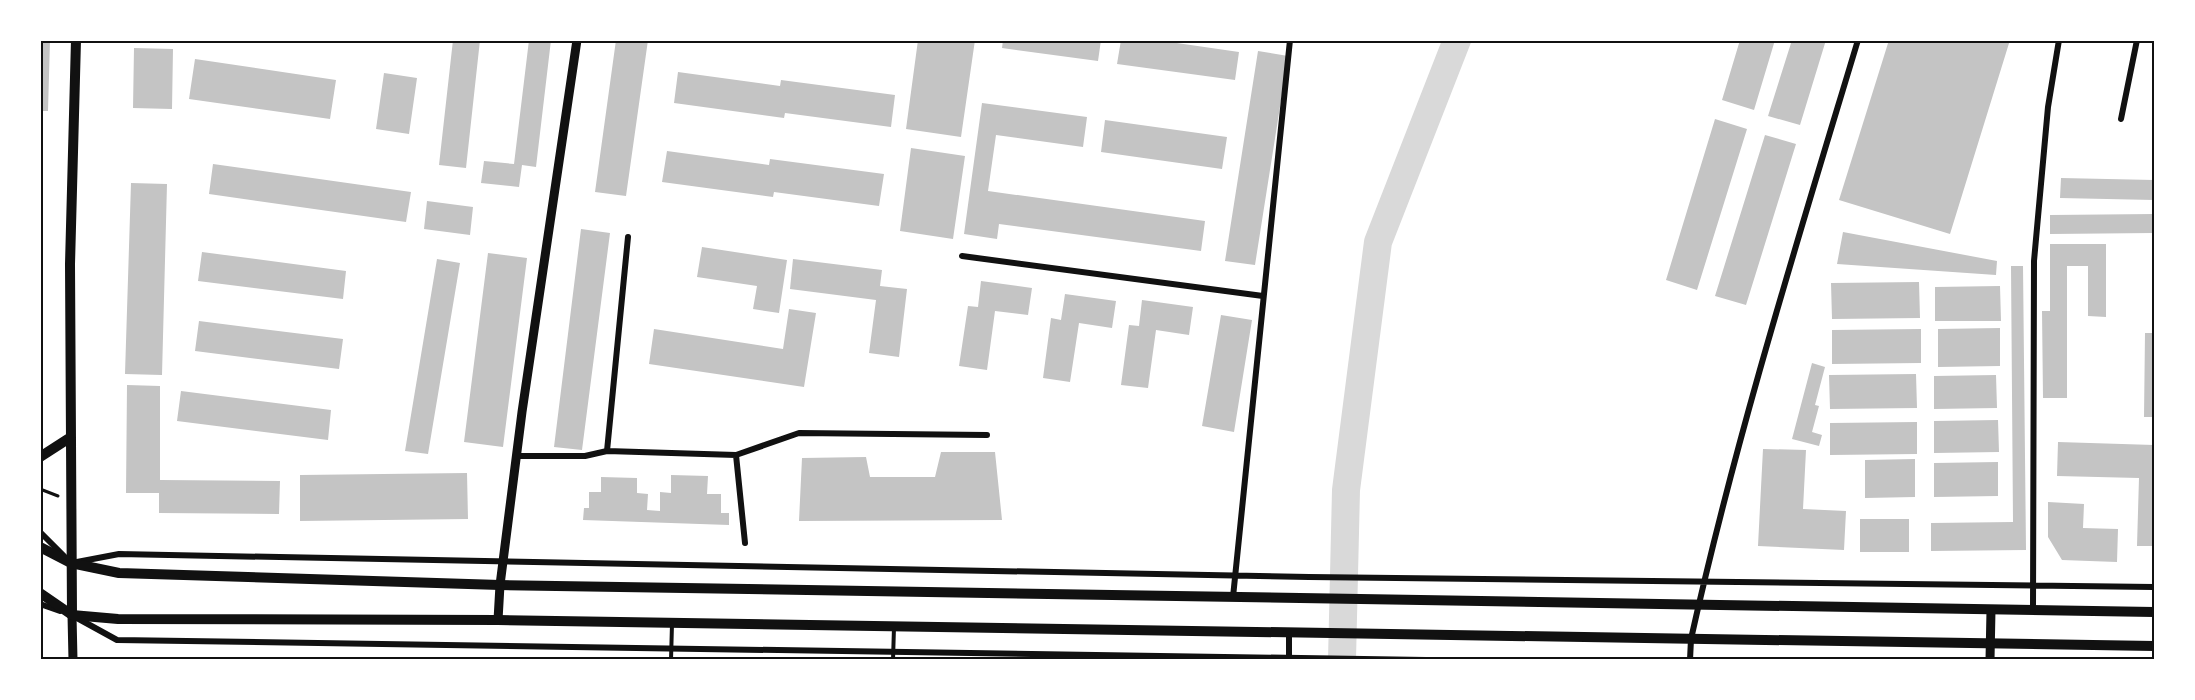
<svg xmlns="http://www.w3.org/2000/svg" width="2195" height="700" font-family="'Golos Text',sans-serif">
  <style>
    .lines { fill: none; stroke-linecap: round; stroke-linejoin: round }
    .river { stroke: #d9d9d9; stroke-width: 28 }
    .building { fill: #c4c4c4 }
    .path { stroke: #111; stroke-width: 3 }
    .service { stroke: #111; stroke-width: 4 }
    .minor { stroke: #111; stroke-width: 6 }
    .tertiary { stroke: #111; stroke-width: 9 }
    .secondary { stroke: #111; stroke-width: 10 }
    .primary { stroke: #111; stroke-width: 10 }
    .neatline { fill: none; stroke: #111; stroke-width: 2 }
  </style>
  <rect width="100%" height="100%" fill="#fff"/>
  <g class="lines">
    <!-- river -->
    <path class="river" d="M1342 660 1346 490 1378 242 1457 40"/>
  </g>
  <!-- building -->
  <path class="building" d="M40 40H50L48 111H40Z
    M453 40H480L466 168 439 165Z
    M529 40H551L536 167 522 165 519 187 481 183 484 161 514 164Z
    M616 40H648L626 196 595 192Z
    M918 40H975L961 137 906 129Z
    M1003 40H1101L1098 61 1002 48Z
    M1121 40H1156L1239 52 1235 80 1117 64Z
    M1740 40H1775L1754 110 1722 100Z
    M1792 40H1826L1800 125 1768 116Z
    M1889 40H2010L1950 234 1839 200Z
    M134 48 173 49 172 109 133 108Z
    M1258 51 1288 56 1255 265 1225 261Z
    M195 59 336 80 330 119 189 99Z
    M678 72 780 86 781 80 895 95 891 127 785 113 784 118 674 103Z
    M384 73 417 78 409 134 376 129Z
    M982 103 1087 117 1083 147 996 135 988 191 1205 221 1201 251 999 224 997 239 964 234Z
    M1715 119 1747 129 1697 290 1666 280Z
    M1105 120 1227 137 1222 169 1101 152Z
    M1765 135 1796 144 1746 305 1715 296Z
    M911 148 965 156 953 239 900 231Z
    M667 151 769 165 770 159 884 174 879 206 774 192 773 197 662 182Z
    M213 164 411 192 406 222 209 194Z
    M2061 178 2154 180V200L2060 198Z
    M131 183 167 184 162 375 125 374Z
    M427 201 473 207 470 235 424 229Z
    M2154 214V233L2050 234V215Z
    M581 229 610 233 582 450 554 447Z
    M1843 232 1997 261 1996 275 1837 264Z
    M2050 244H2106V317L2088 316V266H2067V398H2043L2042 311H2050Z
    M702 247 787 260 779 313 753 309 757 286 697 277Z
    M202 252 346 271 343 299 198 281Z
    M488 253 527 258 503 447 464 442Z
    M437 259 460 263 428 454 405 451Z
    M793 259 882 270 880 286 907 289 899 357 869 353 876 300 790 289Z
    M2011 266H2023L2026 550 1931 551V523L2013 522Z
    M981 281 1032 288 1028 315 995 311 987 370 959 366 968 306 978 307Z
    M1919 282 1920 318 1832 319 1831 283Z
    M2000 286 2001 321H1935V287Z
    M1065 294 1116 301 1112 328 1079 323 1070 382 1043 378 1051 318 1061 320Z
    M1142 300 1193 307 1189 335 1156 330 1148 388 1121 385 1129 325 1139 326Z
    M789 309 816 313 804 387 649 364 654 329 783 349Z
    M1221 315 1252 320 1234 432 1202 426Z
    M199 321 343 339 339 369 195 351Z
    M2000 328V366L1938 367V329Z
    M1921 329V363L1832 364V330Z
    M2145 333H2154V417H2144Z
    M1812 363 1825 367 1815 405 1819 406 1812 432 1822 435 1819 446 1792 439Z
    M1916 374 1917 408 1830 409 1829 375Z
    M1996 375 1997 408 1934 409V376Z
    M127 385 160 386V480L280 481 279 514 159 513V493H126Z
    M181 391 331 410 328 440 177 421Z
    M1998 420 1999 452 1934 453V421Z
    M1917 422V454L1830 455V423Z
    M2058 442 2154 445V546H2137L2139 478 2057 476Z
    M1763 449 1806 450 1803 509 1846 511 1844 550 1758 546Z
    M941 452H995L1002 520 799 521 802 458 866 457 870 477H935Z
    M1915 459V497L1865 498V460Z
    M1998 462V496L1934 497V463Z
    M467 473 468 519 300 521V475Z
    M671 475 708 476 707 494H721V513H729V525L583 520 584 508H589V492H601V477L637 478V493L648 494 647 510 660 511V492L671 493Z
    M2048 502 2084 504 2083 528 2118 529 2117 562 2062 560 2048 537Z
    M1860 519H1909V552H1860Z
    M236 657H299V660H236Z"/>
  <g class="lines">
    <!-- path -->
    <path class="path" d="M40 489 58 496"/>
    <!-- service -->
    <path class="service" d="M671 660 672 624
      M893 660 894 627"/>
    <!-- minor -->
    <path class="minor" d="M2121 119 2137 40
      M628 237 607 451 736 455
      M962 256 1263 296
      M517 456H585L607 451
      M40 532 64 556
      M745 543 736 455 799 433 987 435
      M77 562 119 554 1309 577 2154 587
      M1233 597 1290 40
      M40 604 60 611
      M2033 610 2034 261 2048 107 2059 40
      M77 618 117 640 1426 660
      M1289 659V633
      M1690 660 1691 639C1736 437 1798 239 1858 40"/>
    <!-- tertiary -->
    <path class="tertiary" d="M72 615 73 660
      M498 620 500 585 522 412 577 40
      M1990 660 1991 610"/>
    <!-- secondary -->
    <path class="secondary" d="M40 457 71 437
      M72 615 70 264 76 40"/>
    <!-- primary -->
    <path class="primary" d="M40 547 71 563 119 573 500 585 2154 612
      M40 593 72 615 118 619 498 620 2154 646"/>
  </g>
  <!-- border -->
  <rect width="2195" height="700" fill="none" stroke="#ffffff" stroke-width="84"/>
  <rect x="42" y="42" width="2111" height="616" class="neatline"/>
</svg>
